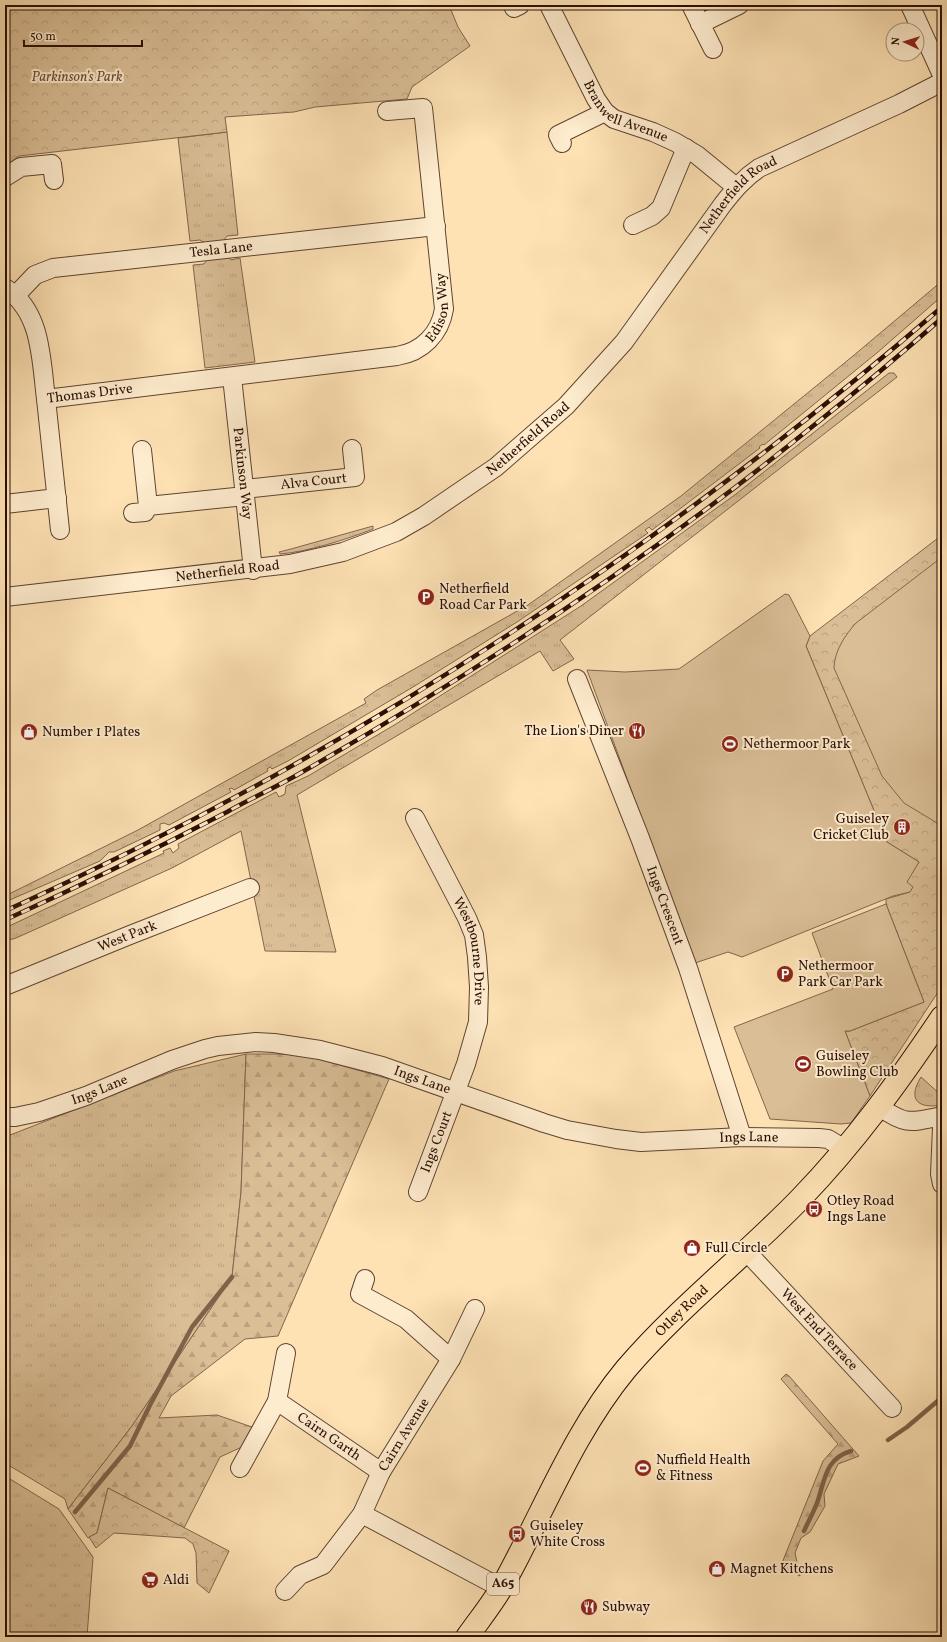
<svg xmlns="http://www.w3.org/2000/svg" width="947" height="1642" font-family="Vollkorn,serif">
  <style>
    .grass { fill: url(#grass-tufts); stroke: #82664d }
    .forest { fill: url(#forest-firs); stroke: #82664d }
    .park { fill: url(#park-crowns); stroke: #82664d }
    .pitch { fill: #dabe96; stroke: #82664d }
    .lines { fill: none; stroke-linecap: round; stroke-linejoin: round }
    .stream { stroke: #7e624a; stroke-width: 4.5 }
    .minor-casing { stroke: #5f4330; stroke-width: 20 }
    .major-casing { stroke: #2a0e04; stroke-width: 24 }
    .minor { stroke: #feecce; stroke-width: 18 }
    .major { stroke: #fee2b4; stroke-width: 22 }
    .rail-casing { stroke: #2a0e04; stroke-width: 4.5 }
    .rail { stroke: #feecce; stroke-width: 3; stroke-dasharray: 9; stroke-linecap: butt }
    .labels { text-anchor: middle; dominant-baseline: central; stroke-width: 4; stroke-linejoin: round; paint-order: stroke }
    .shield { fill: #feecce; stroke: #6a5141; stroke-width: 1 }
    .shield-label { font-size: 13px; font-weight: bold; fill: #2a0e04 }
    .park-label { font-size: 14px; font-style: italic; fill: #684c37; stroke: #feecce }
    .street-label { font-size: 14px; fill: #2a0e04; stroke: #feecce }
    .poi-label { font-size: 14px; fill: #2a0e04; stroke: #feecce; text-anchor: start }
  </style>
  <defs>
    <pattern id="grass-tufts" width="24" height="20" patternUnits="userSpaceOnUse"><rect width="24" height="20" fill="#dabe96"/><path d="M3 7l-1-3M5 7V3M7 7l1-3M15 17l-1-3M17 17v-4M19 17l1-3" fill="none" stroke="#bba280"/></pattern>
    <pattern id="forest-firs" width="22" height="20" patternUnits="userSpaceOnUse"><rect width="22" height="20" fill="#dabe96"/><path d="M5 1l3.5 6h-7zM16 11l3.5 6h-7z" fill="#bba280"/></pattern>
    <pattern id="park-crowns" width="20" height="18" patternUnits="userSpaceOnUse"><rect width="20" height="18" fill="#dabe96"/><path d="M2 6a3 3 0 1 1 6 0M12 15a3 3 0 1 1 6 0" fill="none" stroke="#bba280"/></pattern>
  </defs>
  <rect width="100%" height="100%" fill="#fee2b4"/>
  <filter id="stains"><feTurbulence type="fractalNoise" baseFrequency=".005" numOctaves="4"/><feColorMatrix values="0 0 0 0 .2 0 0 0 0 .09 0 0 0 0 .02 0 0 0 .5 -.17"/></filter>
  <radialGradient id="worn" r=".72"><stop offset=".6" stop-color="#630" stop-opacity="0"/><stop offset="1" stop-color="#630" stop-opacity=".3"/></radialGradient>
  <!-- grass -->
  <path class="grass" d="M227 132 238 235 227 236 223 241 205 243 200 240 190 241 178 138Z
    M228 257 231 260 240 258 255 362 205 368 193 265 204 264 207 260Z
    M942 281V296L878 352 764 445 763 444 759 447 760 448 652 530 649 527 645 530 648 533 517 622 413 687 288 761 272 769 270 767 267 769 268 771 234 790 232 788 229 789 231 792 169 825 164 823 160 824V830L114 852H109L100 861 5 902V896L138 830 366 703 364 699 377 690 528 605 681 496 853 356Z
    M889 373H894L897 377 560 640 574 659 553 671 540 651 297 795 336 952 265 951 241 831 172 868 16 938 5 941V928L164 853 163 851 170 848 173 853 179 848 178 844 276 792 279 797 285 794 286 786 308 776 396 724 581 606 736 494Z
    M373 526V529C348 539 307 552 280 554L279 552 291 549Z
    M246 1054 241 1192 232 1277 132 1426 68 1509 65 1499 5 1463V1137L174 1071Z
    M921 1077 942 1096V1105C918 1109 907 1100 921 1077Z
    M5 1476 59 1509 93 1557 87 1637H5Z"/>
  <!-- forest -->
  <path class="forest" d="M246 1054H301L389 1079 278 1336 245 1339 171 1396 159 1418 217 1415 252 1427 244 1446 220 1457 184 1528 108 1488 97 1533 88 1538 68 1509 132 1426 232 1277 241 1192Z
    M786 1374 789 1376 859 1456 838 1464 824 1494 825 1506 810 1532 801 1538 795 1553 800 1576 784 1568 782 1563 823 1461 838 1444 781 1379Z"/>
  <!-- park -->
  <path class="park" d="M5 5H449L458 27 470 46 412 87 407 99 315 107 294 112 225 117 227 132 19 156 5 166Z
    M942 535V986L870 1096 845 1031H850L924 1002 886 904V899L910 892 906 882 919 862 887 842 806 646 810 636Z
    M108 1488 229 1551 209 1593 197 1583 196 1553 193 1544 185 1538 114 1533 96 1548 89 1537 97 1533Z"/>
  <!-- pitch -->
  <path class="pitch" d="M942 557V826L904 803 882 776 834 668C834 652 845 635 856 623Z
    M785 594 789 595 810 636 806 646 887 842 919 862 907 882 913 887 910 892 893 896 742 957 728 952 695 963 587 670 625 672 679 669Z
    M886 904 924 1002 850 1031H845L870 1096 851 1123 841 1124 770 1119 734 1027 833 989 812 933Z"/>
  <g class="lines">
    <!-- stream -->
    <path class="stream" d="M888 1440 907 1427 940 1399
      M75 1512 130 1446 150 1405 192 1327 232 1277
      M804 1531C809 1520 816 1508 819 1497 825 1477 827 1458 851 1451"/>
    <!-- minor casing -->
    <g class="minor-casing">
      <g id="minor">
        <path id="s1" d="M549 5 596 99 605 112 614 119 653 132 675 142 697 155 736 187"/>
        <path d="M691 5 713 49"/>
        <path d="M910 5 942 75"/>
        <path d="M514 8 520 5"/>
        <path d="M700 24 739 5"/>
        <path d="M562 143 558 135 605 112"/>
        <path d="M5 177 21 167 52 164 54 180"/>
        <path d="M633 225 652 216 661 208 686 148"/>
        <path id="s2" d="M5 288C42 311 41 360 46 399L397 356C422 352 440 334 444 309L423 108 387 111"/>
        <path id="s3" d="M16 295 35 275 53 268 436 226"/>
        <path id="s4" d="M232 377 253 570"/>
        <path d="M46 399 60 530"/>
        <path id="s5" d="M245 489 355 477 352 449"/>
        <path d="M5 504 57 498"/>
        <path d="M148 506 245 496"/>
        <path d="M133 513 145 512 148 506 142 450"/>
        <path id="s6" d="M5 597 290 564 343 552 396 532 424 516 496 467 566 406 624 342 723 204C734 190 744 178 759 168L899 104 942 82"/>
        <path id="s7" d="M577 679 640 838 688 968 742 1137"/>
        <path id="s8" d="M415 818 467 918 474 935 477 957 479 987 478 1022 466 1064 418 1192"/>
        <path id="s9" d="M5 986 130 935 250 888"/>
        <path d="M880 1107C906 1126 912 1122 942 1116"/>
        <path id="s10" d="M5 1117H15L39 1112 86 1096 172 1060 205 1049 218 1046 256 1042 274 1043 320 1050 382 1066 544 1123 567 1130 616 1139 641 1142 742 1137 819 1138 828 1139 846 1150"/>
        <path d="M942 1128 940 1174 942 1184"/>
        <path id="s11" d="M747 1252 892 1408"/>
        <path d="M365 1279 360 1294 406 1319 451 1359"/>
        <path id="s12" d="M277 1401 381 1472"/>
        <path d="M240 1468 277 1401 286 1353"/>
        <path d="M362 1514 501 1588"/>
        <path id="s13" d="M285 1591 300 1575 323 1565 362 1514 381 1472 451 1359 475 1309"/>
      </g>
    </g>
    <!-- major casing -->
    <g class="major-casing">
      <g id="major">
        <path id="s14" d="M467 1637C479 1620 493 1603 503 1585 543 1513 573 1433 626 1369 679 1307 745 1256 801 1198 855 1142 899 1081 942 1017"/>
      </g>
    </g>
    <!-- minor -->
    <use href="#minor" class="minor"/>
    <!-- major -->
    <use href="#major" class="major"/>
    <!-- rail casing -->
    <g class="rail-casing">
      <path id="rail" d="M5 911C348 756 657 553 942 307
        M5 920C80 886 154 850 227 812 250 799 274 788 297 775 477 672 652 557 813 426 857 391 900 355 942 318"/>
    </g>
    <!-- rail -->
    <use href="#rail" class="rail"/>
  </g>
  <!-- icons -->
  <defs>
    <g id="parking-disc" transform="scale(0.9)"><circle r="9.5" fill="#8f2418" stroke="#feecce"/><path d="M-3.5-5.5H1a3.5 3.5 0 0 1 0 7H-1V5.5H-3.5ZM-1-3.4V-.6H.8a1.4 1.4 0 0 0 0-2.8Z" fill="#fff"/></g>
    <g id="restaurant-disc" transform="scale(0.9)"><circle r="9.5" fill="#8f2418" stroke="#feecce"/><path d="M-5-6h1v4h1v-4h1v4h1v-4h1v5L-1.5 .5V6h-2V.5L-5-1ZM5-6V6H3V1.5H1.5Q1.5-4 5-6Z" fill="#fff"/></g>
    <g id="shop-disc" transform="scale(0.9)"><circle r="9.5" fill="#8f2418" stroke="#feecce"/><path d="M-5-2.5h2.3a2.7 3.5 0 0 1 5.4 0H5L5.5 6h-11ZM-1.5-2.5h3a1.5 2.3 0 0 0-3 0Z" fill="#fff"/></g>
    <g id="stadium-disc" transform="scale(0.9)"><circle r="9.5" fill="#8f2418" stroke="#feecce"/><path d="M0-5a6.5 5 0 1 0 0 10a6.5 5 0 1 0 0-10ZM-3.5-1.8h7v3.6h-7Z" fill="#fff"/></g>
    <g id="building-disc" transform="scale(0.9)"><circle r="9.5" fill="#8f2418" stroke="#feecce"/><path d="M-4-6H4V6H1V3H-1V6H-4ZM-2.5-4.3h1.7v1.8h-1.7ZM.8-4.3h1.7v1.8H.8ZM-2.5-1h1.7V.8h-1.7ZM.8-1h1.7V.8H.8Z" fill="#fff"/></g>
    <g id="bus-disc" transform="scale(0.9)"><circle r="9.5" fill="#8f2418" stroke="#feecce"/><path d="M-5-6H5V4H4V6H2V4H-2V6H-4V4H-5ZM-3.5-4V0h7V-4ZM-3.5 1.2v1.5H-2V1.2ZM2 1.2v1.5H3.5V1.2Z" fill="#fff"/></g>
    <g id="supermarket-disc" transform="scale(0.9)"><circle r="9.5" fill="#8f2418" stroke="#feecce"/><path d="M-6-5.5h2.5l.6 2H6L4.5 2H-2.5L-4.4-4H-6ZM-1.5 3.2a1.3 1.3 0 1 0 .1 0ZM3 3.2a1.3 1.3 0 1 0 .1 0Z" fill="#fff"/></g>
  </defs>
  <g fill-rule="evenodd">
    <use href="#parking-disc" x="426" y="597"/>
    <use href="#restaurant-disc" x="637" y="731"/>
    <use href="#shop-disc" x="29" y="732"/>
    <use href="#stadium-disc" x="730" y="744"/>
    <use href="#building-disc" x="902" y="827"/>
    <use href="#parking-disc" x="785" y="974"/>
    <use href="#stadium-disc" x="803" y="1064"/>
    <use href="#bus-disc" x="814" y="1209"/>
    <use href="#shop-disc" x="692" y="1248"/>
    <use href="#stadium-disc" x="643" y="1468"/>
    <use href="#bus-disc" x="517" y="1534"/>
    <use href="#shop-disc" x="717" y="1569"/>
    <use href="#supermarket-disc" x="150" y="1580"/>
    <use href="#restaurant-disc" x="589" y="1607"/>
  </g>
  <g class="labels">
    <!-- shield labels -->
    <rect class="shield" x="487" y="1573" width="32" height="22" rx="3"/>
    <g class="shield-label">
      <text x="503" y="1584">A65</text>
    </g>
    <!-- park labels -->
    <g class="park-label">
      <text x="77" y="77">Parkinson’s Park</text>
    </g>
    <!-- street labels -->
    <g class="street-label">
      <text stroke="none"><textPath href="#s1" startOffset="137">Branwell Avenue</textPath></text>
      <text stroke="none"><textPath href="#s6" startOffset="884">Netherfield Road</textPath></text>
      <text stroke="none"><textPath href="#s3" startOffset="216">Tesla Lane</textPath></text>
      <text stroke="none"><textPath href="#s2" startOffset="548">Edison Way</textPath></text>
      <text stroke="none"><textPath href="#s2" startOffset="167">Thomas Drive</textPath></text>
      <text stroke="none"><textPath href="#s6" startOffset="560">Netherfield Road</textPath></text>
      <text stroke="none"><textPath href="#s4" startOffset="97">Parkinson Way</textPath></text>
      <text stroke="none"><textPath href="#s5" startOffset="69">Alva Court</textPath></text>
      <text stroke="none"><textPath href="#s6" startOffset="224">Netherfield Road</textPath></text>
      <text stroke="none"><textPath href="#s7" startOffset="243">Ings Crescent</textPath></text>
      <text stroke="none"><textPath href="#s9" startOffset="132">West Park</textPath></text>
      <text stroke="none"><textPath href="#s8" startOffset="146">Westbourne Drive</textPath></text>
      <text stroke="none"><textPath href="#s10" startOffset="435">Ings Lane</textPath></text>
      <text stroke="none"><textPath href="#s10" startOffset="99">Ings Lane</textPath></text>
      <text stroke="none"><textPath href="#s10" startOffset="771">Ings Lane</textPath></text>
      <text transform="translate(437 1142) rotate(-69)">Ings Court</text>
      <text stroke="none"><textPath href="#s14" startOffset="393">Otley Road</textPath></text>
      <text stroke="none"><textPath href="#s11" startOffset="106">West End Terrace</textPath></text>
      <text stroke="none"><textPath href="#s13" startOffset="201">Cairn Avenue</textPath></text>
      <text stroke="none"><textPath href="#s12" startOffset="63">Cairn Garth</textPath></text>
    </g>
    <!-- poi labels -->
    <g class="poi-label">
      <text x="439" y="589">Netherfield<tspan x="439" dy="16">Road Car Park</tspan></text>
      <text x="624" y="731" text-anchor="end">The Lion's Diner</text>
      <text x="42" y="732">Number 1 Plates</text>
      <text x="743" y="744">Nethermoor Park</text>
      <text x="889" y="819" text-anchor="end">Guiseley<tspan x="889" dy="16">Cricket Club</tspan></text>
      <text x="798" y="966">Nethermoor<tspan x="798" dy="16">Park Car Park</tspan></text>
      <text x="816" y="1056">Guiseley<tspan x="816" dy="16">Bowling Club</tspan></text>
      <text x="827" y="1201">Otley Road<tspan x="827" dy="16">Ings Lane</tspan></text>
      <text x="705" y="1248">Full Circle</text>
      <text x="656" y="1460">Nuffield Health<tspan x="656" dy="16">&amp; Fitness</tspan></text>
      <text x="530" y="1526">Guiseley<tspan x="530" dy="16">White Cross</tspan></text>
      <text x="730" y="1569">Magnet Kitchens</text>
      <text x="163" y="1580">Aldi</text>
      <text x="602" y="1607">Subway</text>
    </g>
  </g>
  <!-- margin -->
  <rect width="947" height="1642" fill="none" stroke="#fee2b4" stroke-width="20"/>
  <rect x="6" y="6" width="935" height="1630" fill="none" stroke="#2a0e04" stroke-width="2"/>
  <rect x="10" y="10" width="927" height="1622" fill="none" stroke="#2a0e04"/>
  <!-- north arrow -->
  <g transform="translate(905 42) rotate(274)"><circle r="19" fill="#feecce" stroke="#a9937d"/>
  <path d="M0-3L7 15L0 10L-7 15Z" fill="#8f2418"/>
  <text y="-6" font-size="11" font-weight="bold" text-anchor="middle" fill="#2a0e04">N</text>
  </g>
  <!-- scale -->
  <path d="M24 40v6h118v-6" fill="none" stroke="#2a0e04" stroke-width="2"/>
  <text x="30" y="40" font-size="12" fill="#2a0e04" stroke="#feecce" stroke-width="3" paint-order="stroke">50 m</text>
  <rect width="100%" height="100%" filter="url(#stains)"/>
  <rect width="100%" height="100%" fill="url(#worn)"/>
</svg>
